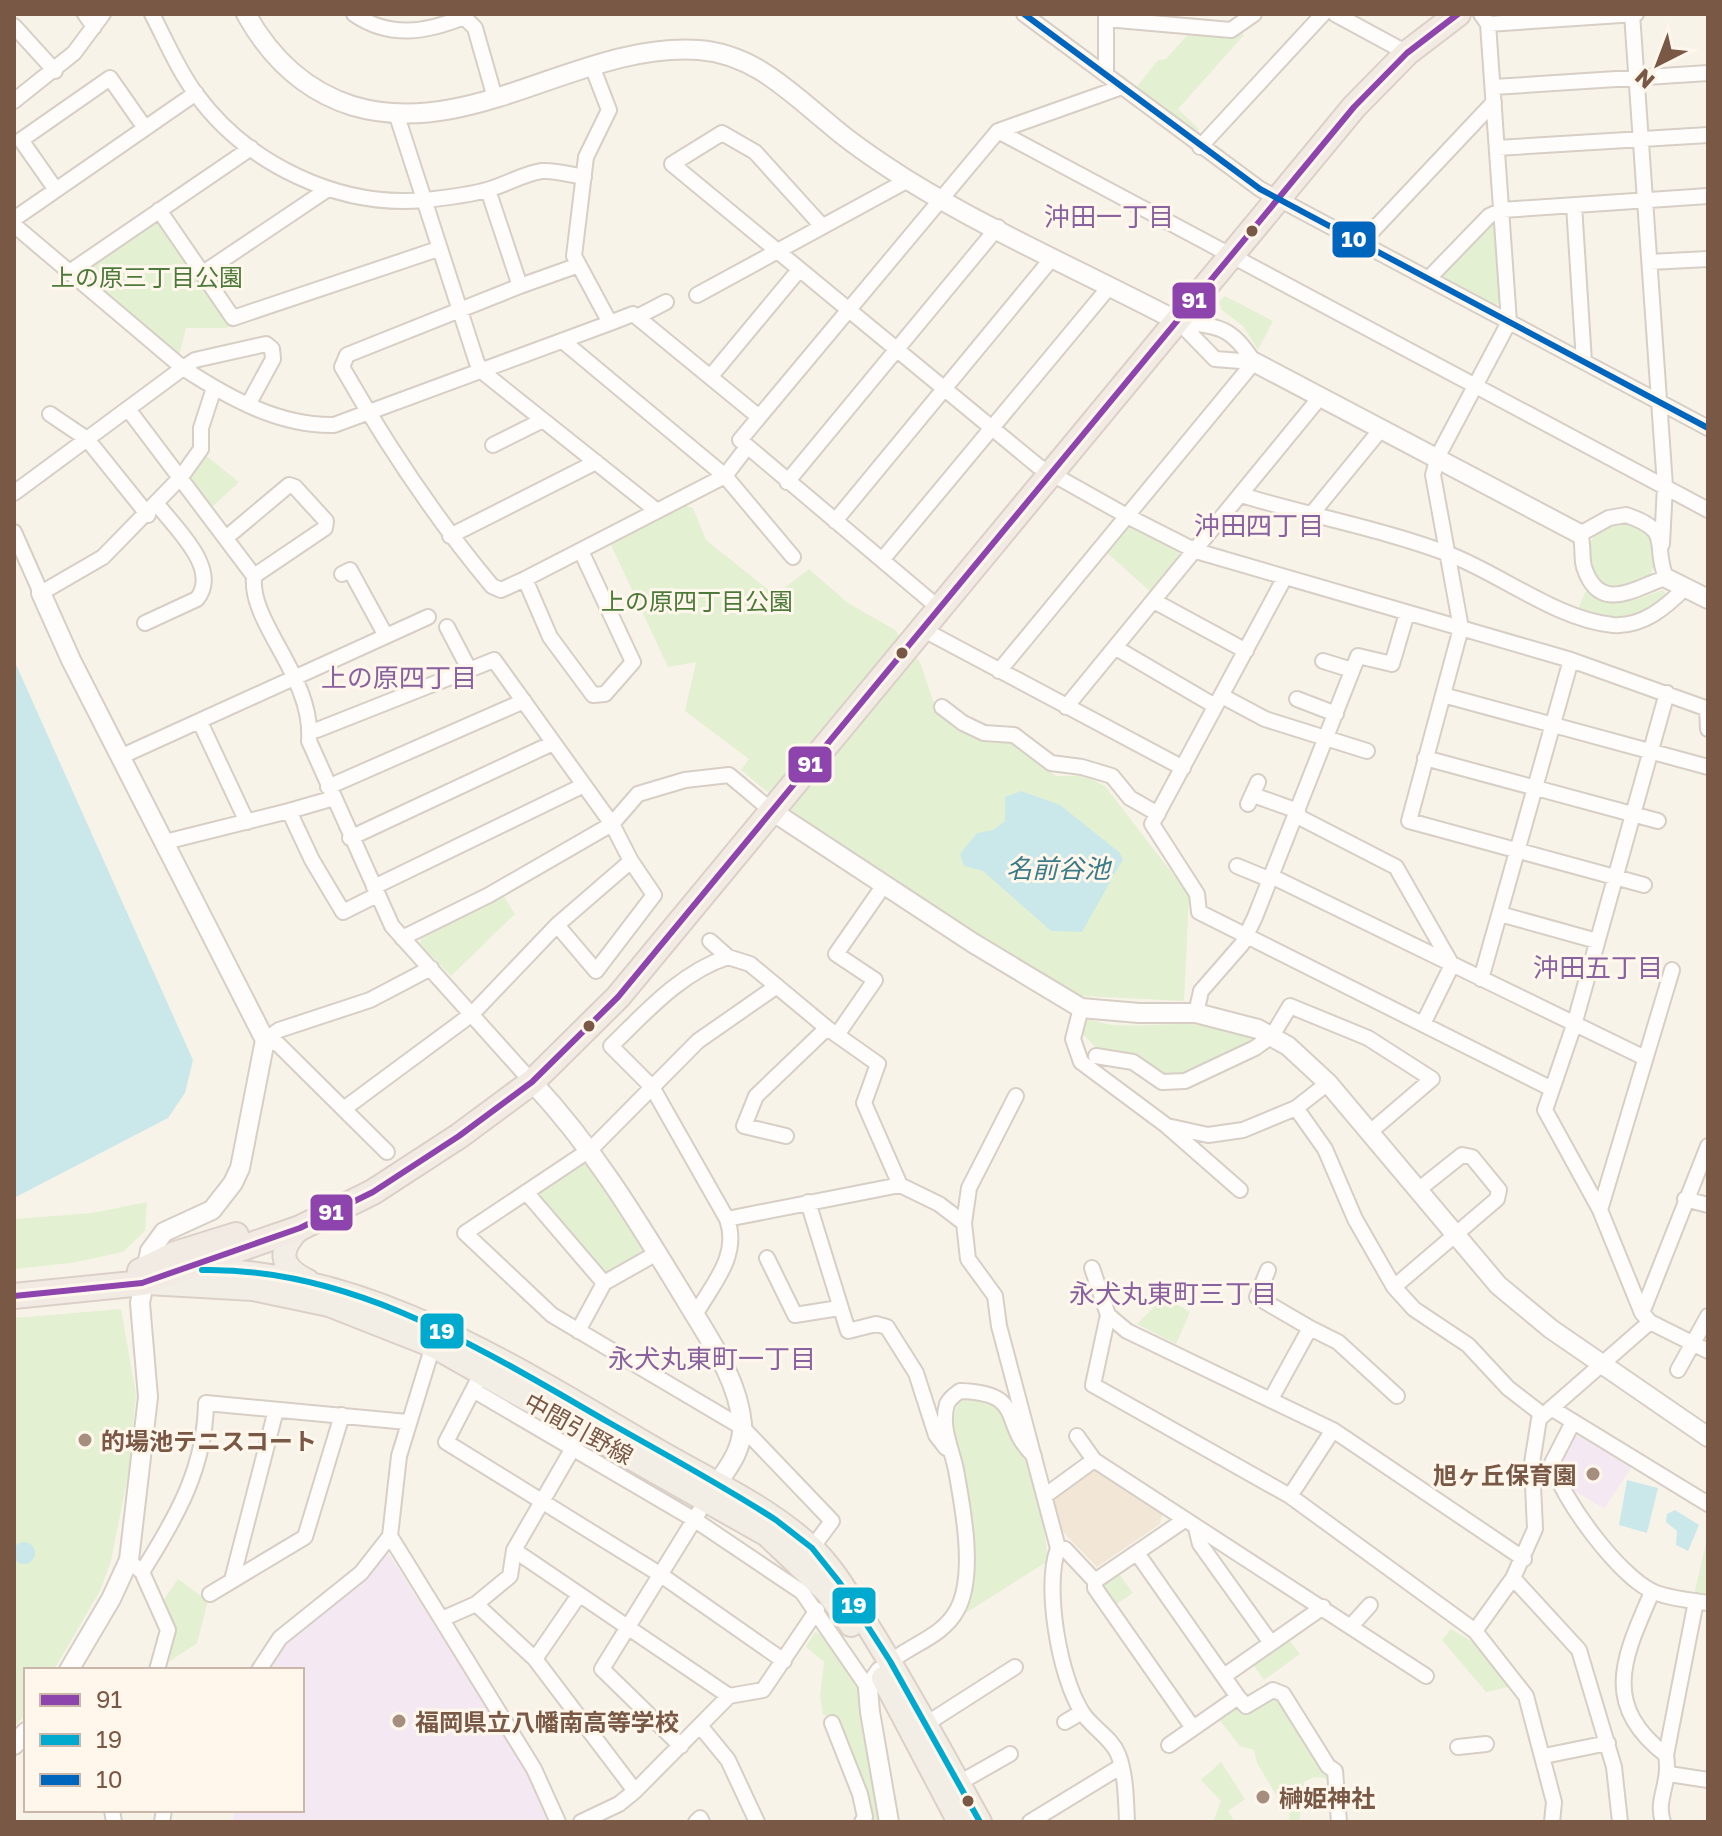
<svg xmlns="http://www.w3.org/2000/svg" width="1722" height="1836" font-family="'Golos Text','Noto Sans JP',sans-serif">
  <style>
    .residential { fill: #f2e6d6 }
    .education { fill: #f4e9f3 }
    .green { fill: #e4f0d2 }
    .water { fill: #cae8ea }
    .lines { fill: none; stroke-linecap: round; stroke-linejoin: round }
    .minor-casing { stroke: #d7cec6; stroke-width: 18 }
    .tertiary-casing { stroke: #d7cec6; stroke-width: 22 }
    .primary-casing { stroke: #dad0c8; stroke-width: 26 }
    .trunk-casing { stroke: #dad0c8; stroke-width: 28 }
    .minor { stroke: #fefdfc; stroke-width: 14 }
    .tertiary { stroke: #fefdfc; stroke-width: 18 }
    .primary { stroke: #f3eee5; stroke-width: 22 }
    .trunk { stroke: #f2ebe4; stroke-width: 24 }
    .bus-1-casing { stroke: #fff7ec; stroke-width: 12 }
    .bus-2-casing { stroke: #fff7ec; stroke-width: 12 }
    .bus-3-casing { stroke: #fff7ec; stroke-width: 12 }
    .bus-1 { stroke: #8e44ad; stroke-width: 6 }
    .bus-2 { stroke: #00a9ce; stroke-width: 6 }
    .bus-3 { stroke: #0065bd; stroke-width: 6 }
    .bus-dot { fill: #7a5846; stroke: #fff7ec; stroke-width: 3 }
    .poi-dot { fill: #a68e7f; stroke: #fff7ec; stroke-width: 3 }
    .labels { text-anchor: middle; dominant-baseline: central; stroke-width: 6; stroke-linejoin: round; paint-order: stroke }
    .park-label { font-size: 24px; fill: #4d7a3a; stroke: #fff7ec }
    .street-label { font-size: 24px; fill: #7a5846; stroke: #fff7ec }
    .poi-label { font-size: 24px; font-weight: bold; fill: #7a5846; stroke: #fff7ec; text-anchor: start }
    .neighbourhood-label { font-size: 26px; fill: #89619e; stroke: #fff7ec }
    .water-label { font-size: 26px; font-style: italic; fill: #3b7b88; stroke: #fff7ec }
    .line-badge { stroke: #fff7ec; stroke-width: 3 }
    .badge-label { font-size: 22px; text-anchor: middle; font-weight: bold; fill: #fff }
  </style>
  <rect width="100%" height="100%" fill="#f8f3e9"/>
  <!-- residential -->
  <path class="residential" d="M1091 1468 1162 1514 1160 1524 1097 1567 1061 1530 1054 1497Z"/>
  <!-- education -->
  <path class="education" d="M1576 1429 1633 1465 1604 1509 1564 1484 1558 1463Z
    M387 1551 528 1772 551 1822H232L235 1810H302V1670H272L280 1646Z"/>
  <!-- green -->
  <path class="green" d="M1240 31 1244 35 1178 109 1199 129 1195 134 1136 88 1158 60 1166 59 1190 32Z
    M159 218 233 325 227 328H186L179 356 82 277V270Z
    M1490 221 1496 225 1501 302 1493 306 1443 279V270Z
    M1225 296 1273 321 1258 350 1243 326 1222 310 1219 302Z
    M204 454 239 482 210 509 186 478Z
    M684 505 693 508 706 540 775 595 809 569 848 603 895 630 921 664 933 701 960 727 1010 740 1056 776H1085L1105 786 1189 895 1184 1001 1081 996 1039 974 796 816 741 770 749 759 685 711 696 662 668 667 610 543Z
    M1588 555a34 34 0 1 1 68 0a34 34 0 1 1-68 0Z
    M1128 525 1179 552V561L1153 594 1106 552Z
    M1587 588C1615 612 1632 600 1663 590L1667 596C1639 618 1611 622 1578 609Z
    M503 895 515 914 451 976 420 944 421 939Z
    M1082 1019C1093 1019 1103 1024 1114 1025 1171 1028 1193 1015 1252 1038L1253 1044 1186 1075 1167 1076 1101 1053 1079 1030Z
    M584 1160 591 1162 645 1248 643 1253 606 1274 600 1273 539 1196V1191Z
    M147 1202 145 1231 123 1252 71 1263 14 1269V1219L92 1213Z
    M1164 1297 1190 1312 1176 1344 1137 1324Z
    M121 1309 136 1394 129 1470 111 1561 100 1591 54 1670H26V1714L14 1727V1318Z
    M973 1398 999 1407 1017 1450 1029 1466 1042 1511 1048 1561 961 1616C966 1605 972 1593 974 1581 977 1547 968 1504 962 1470 957 1444 945 1423 961 1399Z
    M1708 1534V1598L1694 1595Z
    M1119 1574 1133 1593 1114 1606 1101 1588Z
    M178 1579 208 1601 197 1643 169 1662 176 1631 162 1602Z
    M1451 1629 1473 1642 1509 1687 1486 1692 1442 1640Z
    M815 1632C831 1635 858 1678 862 1693 874 1731 875 1782 881 1822H868L838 1717 823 1715 820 1696 824 1662 806 1647Z
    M1287 1638 1300 1654 1264 1680 1251 1662Z
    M1272 1696 1281 1700 1329 1779 1314 1777 1304 1782 1299 1822H1289L1290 1801 1278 1798 1257 1763 1254 1750 1240 1746 1217 1717 1235 1705Z
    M1221 1762 1245 1799 1228 1811 1235 1822H1213L1221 1801 1201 1780Z"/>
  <!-- water -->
  <path class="water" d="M14 660 193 1060 185 1093 168 1118 14 1198Z
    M1021 791 1060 805 1119 852 1123 859 1082 932 1051 931 983 871 964 866 960 854 977 833 993 830 1005 821V797Z
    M1627 1480 1658 1488 1647 1533 1619 1525Z
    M1675 1510 1699 1525 1688 1551 1676 1545 1677 1531 1666 1522 1667 1514Z
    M13 1553a11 11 0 1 1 22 0a11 11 0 1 1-22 0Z"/>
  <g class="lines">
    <!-- minor casing -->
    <g class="minor-casing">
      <path id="minor" d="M85 14 94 27
        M152 14C166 41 178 70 196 94 247 164 339 208 424 200 445 198 470 195 490 189 507 184 525 173 542 171 555 170 572 175 584 177
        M354 14C390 39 427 32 464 17
        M461 14 475 28 495 98
        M1024 14 1260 189 1708 428
        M1106 14V75
        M1335 14 1407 53
        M1481 14 1488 24 1509 322 1438 456 1433 475 1461 628 1409 821 1644 885
        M1632 14 1665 486 1662 544
        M1106 19 1231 30 1254 14
        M1488 24 1636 14
        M14 26 55 71
        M1494 87 1708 73
        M14 101 74 53 103 14
        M397 116 477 363 484 373 657 511
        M998 131 1708 510
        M1200 147 1323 14
        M1497 148 1708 135
        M56 190 21 140 110 78 145 128
        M488 190 520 286 347 355 342 367C386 444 435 518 492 586L501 590 525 579 725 476 747 447
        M1574 205 1584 362
        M159 210 233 318 438 249
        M14 219 196 93
        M14 225 183 368 14 493
        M822 226 755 152 722 133 672 164 1038 466 1127 516 1196 551 1571 660 1708 709
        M1362 242 1494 102
        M1650 262 1708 259
        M68 273 251 148
        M203 273 328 189
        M1429 278 1489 216 1502 210 1708 196
        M520 286 576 266
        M697 295 908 180
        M637 317 759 417
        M1179 322C1220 326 1231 327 1254 362
        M1179 322 1215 359 1254 362
        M610 323 633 314 637 317 666 302
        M564 342 725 476 793 557
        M711 376 799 270
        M248 405 273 359 272 349 266 344 195 360 183 368C229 398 279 426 334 425L610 323 574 256 586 157 609 110 592 66
        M128 409 254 576C249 624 314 677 309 741L392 926 532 1082
        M50 414 87 439 148 515
        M493 445 543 420
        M787 482 998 227
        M1241 495C1307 515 1382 529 1446 553 1498 572 1557 620 1613 625 1643 627 1666 607 1686 587
        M1626 515C1674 531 1652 544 1666 578 1639 585 1600 617 1584 567 1581 556 1584 545 1580 534L1609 518Z
        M1310 516 1382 428
        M835 521 1053 257
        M14 532 41 593 103 557 181 477 201 449V428L214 388
        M450 536 596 462
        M227 537 289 485 295 487 326 521 325 528 254 576
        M882 560 1110 286
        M342 574 350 570 386 636
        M1285 577 1152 824 1197 894 1199 912 1552 1089
        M525 579 550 637 593 695 605 694 633 662 581 551
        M1154 601 1246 651
        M940 609 740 440 998 131 1122 87
        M145 623 197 599C221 569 175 528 157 504
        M447 627 469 669
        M924 630 1183 768
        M1116 648 1215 706
        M1323 661 1352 670
        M999 671 1254 362
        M1667 693 1574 1025 1545 1110 1600 1210 1642 1313 1650 1322 1708 1351
        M1443 695 1708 767
        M1222 696 1265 719 1367 751
        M1297 699 1336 714
        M942 707 963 723 984 733 1014 735 1051 763 1082 767 1112 776 1130 798 1158 814
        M1066 707 1321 396
        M1707 708 1708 729
        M200 722 247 822
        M309 730H317L494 660 612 824 631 861 557 925 472 1014 345 1108
        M120 757 428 617
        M1425 758 1658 821
        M328 787 524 701
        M1253 795 1298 811
        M1248 804 1258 782
        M289 811 334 798
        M1297 816 1396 867 1452 965 1423 1024
        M350 838 553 743
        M165 842 289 811 312 860 343 912 377 895
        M1237 866 1271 880
        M1273 877 1645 1058
        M374 887 582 786
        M1500 914 1597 941
        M557 925 596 971 654 895 631 861
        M402 938 489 895 612 824 638 794 685 780 729 775 772 811
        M710 941 728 957 750 964 827 1028 878 1064 864 1103 900 1185 939 1204 964 1223 968 1259 995 1296 999 1326 1058 1548
        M1481 979 1571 660
        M777 986 698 1041 591 1149 465 1233 552 1315 743 1428 832 1521 812 1548
        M1081 1008 1073 1039 1081 1062 1167 1126 1208 1135 1243 1130 1296 1108 1328 1083
        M1196 1013 1201 991 1242 944 1255 917 1358 656 1392 664 1407 613
        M837 1035 875 980 836 954 884 885
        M265 1040 279 1030 370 1000 431 968
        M265 1040 278 1044 387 1152
        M1096 1056 1133 1062 1162 1082 1185 1081 1255 1048 1272 1036 1290 1006 1368 1038 1432 1079 1370 1132
        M1296 1108 1325 1149 1355 1219 1394 1287 1414 1309 1468 1345 1508 1388 1543 1415
        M1168 1127 1240 1190
        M786 1136 744 1126 756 1096 827 1028
        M526 1192 604 1283
        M1685 1199 1708 1205
        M808 1202 848 1331 876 1324 887 1327 916 1373 936 1435 946 1448
        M1600 1210 1672 970
        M727 1219 900 1185
        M964 1223 969 1188 1016 1096
        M767 1258 795 1315 839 1308
        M1092 1268 1108 1315 1127 1331 1333 1430 1524 1559
        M1268 1270 1257 1297 1310 1328 1271 1399
        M1394 1287 1497 1199 1499 1190 1472 1157 1462 1155 1418 1190
        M1642 1313 1708 1146
        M695 1315C713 1283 740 1256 727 1219L652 1087 611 1046C645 1013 681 972 728 957
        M1108 1315 1093 1385 1290 1496 1475 1631 1526 1696 1554 1802 1552 1822
        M1310 1328 1338 1342 1397 1396
        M578 1331 604 1283 657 1253
        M435 1339 399 1456 390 1536 534 1769 558 1822
        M1678 1370 1708 1316
        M476 1384 446 1442 661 1575 784 1661
        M473 1390 695 1520 802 1592 868 1688
        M1551 1408 1708 1504
        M1573 1422 1552 1463C1561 1498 1620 1578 1654 1592 1670 1599 1691 1600 1708 1603
        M1077 1436 1094 1460 1426 1676
        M1046 1495 1094 1460
        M1290 1496 1333 1430
        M1196 1528 1200 1544 1271 1643
        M514 1550 729 1696
        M1137 1553 1238 1697 1169 1745
        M135 1566 142 1572 168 1630 157 1670
        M142 1572C176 1518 205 1468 206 1403L407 1422
        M1513 1578 1579 1650 1614 1767 1620 1822
        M232 1580 276 1410
        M1095 1581V1588L1193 1728
        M1652 1592C1625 1655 1599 1704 1666 1755
        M210 1594 305 1537 342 1415
        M476 1604 535 1659 635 1791
        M442 1619 476 1604 510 1576 514 1550 577 1441
        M1352 1625 1370 1605
        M1475 1631 1513 1578 1535 1529 1532 1463 1539 1419 1650 1322
        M535 1659 579 1595
        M885 1666C908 1645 942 1638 957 1610 976 1576 963 1508 956 1470 952 1449 940 1427 947 1404 950 1398 954 1395 960 1391 1027 1393 999 1423 1034 1456
        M259 1670 280 1638 361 1573 390 1536
        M1224 1676 1323 1607
        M1238 1697 1246 1706 1273 1690 1283 1694 1328 1766 1335 1771 1339 1822
        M1065 1722 1082 1712
        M832 1723 860 1794 865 1817 862 1822
        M926 1724 1015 1667
        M701 1727 728 1760 757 1822
        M681 1746 602 1669 699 1512
        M1458 1747 1486 1744
        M1544 1756 1608 1743
        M1669 1774 1708 1780
        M959 1783 1010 1754
        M112 1810 114 1822
        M162 1822 164 1810
        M581 1822 619 1804 635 1791 729 1696 763 1690 817 1610
        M696 1822 700 1818 702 1822
        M1030 1822 1120 1767
        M1127 1822C1126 1801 1126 1774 1118 1754 1111 1737 1091 1727 1082 1712 1059 1676 1044 1587 1058 1548L1065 1549 1095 1581 1183 1521
        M1663 1822C1655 1799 1671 1785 1666 1755L1696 1601"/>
    </g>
    <!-- tertiary casing -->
    <g class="tertiary-casing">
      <path id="tertiary" d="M246 14C270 57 305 91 353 106 472 141 580 42 699 50 753 54 789 91 828 123 852 144 879 162 906 179 991 232 1090 275 1179 322
        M1254 362 1580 534
        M1666 578 1708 599
        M41 593 71 660 265 1040 240 1168 233 1183 212 1210 164 1232 150 1251 140 1303 148 1397 129 1560 111 1599 69 1670
        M772 811 973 943 1081 1008 1139 1013H1196L1258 1029 1288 1046 1328 1083 1498 1285 1551 1329 1708 1437
        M532 1082C594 1148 637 1220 684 1297 707 1336 738 1378 742 1424 744 1447 729 1467 716 1485
        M880 1671 868 1688 870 1712 889 1822
        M14 1745 26 1732"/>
    </g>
    <!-- primary casing -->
    <g class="primary-casing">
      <path id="primary" d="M300 1228C278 1250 278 1266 308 1281
        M189 1270C364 1267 510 1365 655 1449 708 1480 769 1507 813 1549 835 1570 850 1598 866 1623 907 1688 943 1755 980 1822
        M148 1283 253 1289 329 1305 433 1346 767 1535 827 1592 851 1625
        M883 1678 959 1822"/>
    </g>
    <!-- trunk casing -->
    <g class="trunk-casing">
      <path id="trunk" d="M140 1271 175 1254 236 1235
        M14 1296 142 1283 300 1228 373 1192 459 1136 532 1082 618 997 1354 107 1407 53 1458 14"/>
    </g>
    <!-- minor -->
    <use href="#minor" class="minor"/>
    <!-- tertiary -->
    <use href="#tertiary" class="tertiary"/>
    <!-- primary -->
    <use href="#primary" class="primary"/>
    <!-- trunk -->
    <use href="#trunk" class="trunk"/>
    <!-- bus-1 casing -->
    <g class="bus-1-casing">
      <path id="bus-1" d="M14 1296 142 1283 300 1228 373 1192 459 1136 532 1082 618 997 1354 107 1407 53 1458 14"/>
    </g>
    <!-- bus-2 casing -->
    <g class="bus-2-casing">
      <path id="bus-2" d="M202 1270C352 1267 483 1350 608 1422 664 1454 722 1485 776 1520L812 1548 840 1583 890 1661 980 1822"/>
    </g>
    <!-- bus-3 casing -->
    <g class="bus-3-casing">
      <path id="bus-3" d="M1024 14 1260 189 1708 428"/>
    </g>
    <!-- bus-1 -->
    <use href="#bus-1" class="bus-1"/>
    <!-- bus-2 -->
    <use href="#bus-2" class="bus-2"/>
    <!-- bus-3 -->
    <use href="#bus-3" class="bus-3"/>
  </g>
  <!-- markers -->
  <g class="bus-dot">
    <circle cx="1252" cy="231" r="7"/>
    <circle cx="902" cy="653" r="7"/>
    <circle cx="589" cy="1026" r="7"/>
    <circle cx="968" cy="1801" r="7"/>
  </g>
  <g class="poi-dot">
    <circle cx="85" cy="1440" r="8"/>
    <circle cx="1593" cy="1474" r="8"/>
    <circle cx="399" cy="1721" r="8"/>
    <circle cx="1263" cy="1797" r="8"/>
  </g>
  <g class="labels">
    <!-- park labels -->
    <g class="park-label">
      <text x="147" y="276">上の原三丁目公園</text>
      <text x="697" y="600">上の原四丁目公園</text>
    </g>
    <!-- street labels -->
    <g class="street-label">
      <text transform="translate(579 1428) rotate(29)">中間引野線</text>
    </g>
    <!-- poi labels -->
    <g class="poi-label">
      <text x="101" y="1440">的場池テニスコート</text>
      <text x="1577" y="1474" text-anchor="end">旭ヶ丘保育園</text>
      <text x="415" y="1721">福岡県立八幡南高等学校</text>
      <text x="1279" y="1797">榊姫神社</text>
    </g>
    <!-- neighbourhood labels -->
    <g class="neighbourhood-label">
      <text x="1109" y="216">沖田一丁目</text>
      <text x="1259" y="525">沖田四丁目</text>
      <text x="399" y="677">上の原四丁目</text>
      <text x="1598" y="967">沖田五丁目</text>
      <text x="1173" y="1293">永犬丸東町三丁目</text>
      <text x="712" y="1358">永犬丸東町一丁目</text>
    </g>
    <!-- water labels -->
    <g class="water-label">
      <text x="1058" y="868">名前谷池</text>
    </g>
  </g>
  <g class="line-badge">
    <rect x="1331" y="220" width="46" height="39" rx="8" fill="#0065bd"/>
    <rect x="1171" y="281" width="46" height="39" rx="8" fill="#8e44ad"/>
    <rect x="787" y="745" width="46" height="39" rx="8" fill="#8e44ad"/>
    <rect x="309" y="1193" width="45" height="39" rx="8" fill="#8e44ad"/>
    <rect x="419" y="1312" width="46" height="38" rx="8" fill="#00a9ce"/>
    <rect x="831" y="1586" width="46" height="39" rx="8" fill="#00a9ce"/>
  </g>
  <g class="badge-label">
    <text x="1354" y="247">10</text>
    <text x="1194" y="308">91</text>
    <text x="810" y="772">91</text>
    <text x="331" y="1220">91</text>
    <text x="442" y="1339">19</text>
    <text x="854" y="1613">19</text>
  </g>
  <!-- border -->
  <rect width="1722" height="1836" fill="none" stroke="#7a5846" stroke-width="32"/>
  <!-- legend -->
  <rect x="24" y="1668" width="280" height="144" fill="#fff7ec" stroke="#cab7aa" stroke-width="2"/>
  <rect x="40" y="1694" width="40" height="12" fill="#8e44ad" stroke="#cab7aa" stroke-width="2"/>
  <text x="96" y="1708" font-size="24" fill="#7a5846">91</text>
  <rect x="40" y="1734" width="40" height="12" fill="#00a9ce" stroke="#cab7aa" stroke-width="2"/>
  <text x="96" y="1748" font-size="24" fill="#7a5846">19</text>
  <rect x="40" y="1774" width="40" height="12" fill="#0065bd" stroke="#cab7aa" stroke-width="2"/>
  <text x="96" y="1788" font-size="24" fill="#7a5846">10</text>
  <!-- north arrow -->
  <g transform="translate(1658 64) rotate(222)" stroke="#fff7ec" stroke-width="6" paint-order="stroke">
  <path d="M0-6L14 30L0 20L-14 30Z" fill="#7a5846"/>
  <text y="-12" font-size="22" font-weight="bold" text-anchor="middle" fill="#7a5846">N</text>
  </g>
</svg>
